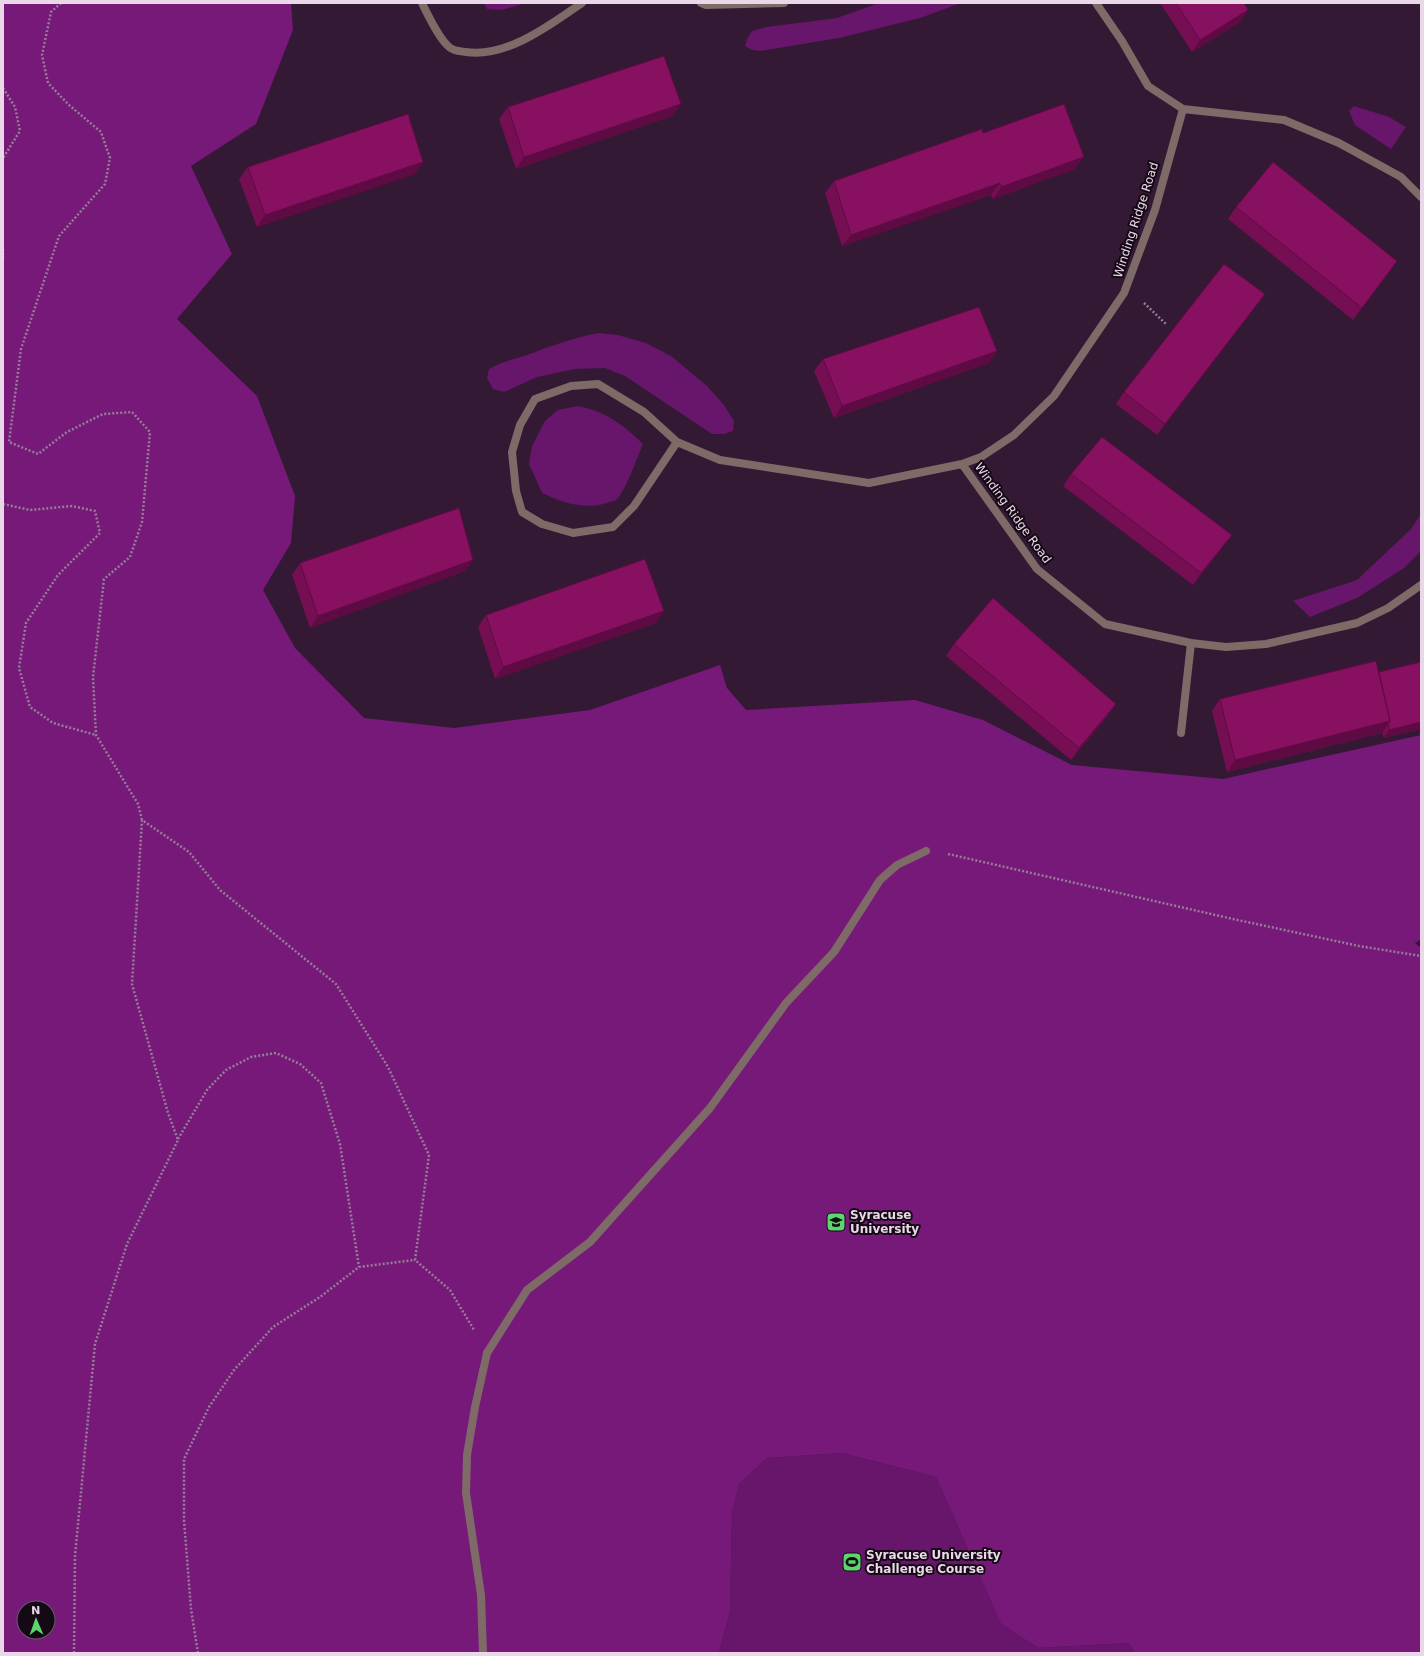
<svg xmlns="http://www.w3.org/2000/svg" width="1424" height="1656" font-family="'DejaVu Sans',sans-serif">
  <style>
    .green { fill: #68166b }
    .forest { fill: #761979; fill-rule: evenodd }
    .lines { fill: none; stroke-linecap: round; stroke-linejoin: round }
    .path { stroke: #957f95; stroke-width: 2.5; stroke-dasharray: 2 2; stroke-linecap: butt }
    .service { stroke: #7e6a67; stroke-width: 8 }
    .minor { stroke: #7e6a67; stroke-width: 8 }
    .wall { fill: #750e53 }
    .shaded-wall { fill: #5f0b43 }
    .building { fill: #881060; stroke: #5f0b43 }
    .labels { text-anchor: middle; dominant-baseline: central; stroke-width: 4; stroke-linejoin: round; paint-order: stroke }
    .street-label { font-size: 12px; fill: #ead8e9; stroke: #150915 }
    .poi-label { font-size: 12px; font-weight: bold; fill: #ead8e9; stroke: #150915; text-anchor: start }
  </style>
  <rect width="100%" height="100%" fill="#331934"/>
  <!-- green -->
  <path class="green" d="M484 3H525L502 10 487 9Z
    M879 3H961L920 18 839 38 760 51 752 50 745 46 748 37 752 31 767 27 837 18Z
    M1354 106 1389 117 1406 127 1391 149 1355 125 1349 111Z
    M598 333 618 335 646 343 671 356 707 386 724 405 734 421 733 431 724 434H712L625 376 605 368 575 369 537 377 504 392 493 389 487 378 489 369C501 362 511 360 524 356 549 347 572 338 598 333Z
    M578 406C607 412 622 424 643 444 638 455 625 493 616 500 614 501 610 502 607 503 585 510 563 503 542 493L529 464 532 446 545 421 558 410Z
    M1421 514V551L1404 568 1357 598 1310 617 1293 601 1357 580 1411 529Z
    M842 1453 936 1477 1001 1624 1038 1648 1129 1643 1135 1653H719L730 1611 732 1514 739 1484 767 1458Z"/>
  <!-- forest -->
  <path class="forest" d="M3 3H291L293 30 256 124 191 166 232 254 177 319 257 396 295 496 291 543 263 590 295 648 364 718 454 728 590 710 720 665 727 688 746 710 915 700 983 720 1072 765 1223 779 1421 735V939L1415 943 1421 948V1653H1135L1129 1643 1038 1648 1001 1624 936 1477 842 1453 767 1458 739 1484 732 1514 730 1611 719 1653H3ZM24 1608H48V1632H24Z"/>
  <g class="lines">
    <!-- path -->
    <path class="path" d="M61 3 51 12 42 55 48 83 69 105 101 132 110 158 105 184 59 236 21 349 9 442 38 454 67 432 103 414 132 412 150 432 142 522 130 557 104 579 93 677 96 735 138 804 142 820
      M3 88 15 107 20 131 3 158
      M3 249V260
      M1144 303 1166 324
      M3 504 30 510 72 506 95 511 100 533 58 575 26 623 19 668 30 707 53 723 96 735
      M948 854 1233 919 1359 946 1421 956
      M178 1139 207 1090 226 1070 251 1057 276 1053 300 1064 321 1083 340 1144 359 1267
      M74 1653 75 1556 95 1344 127 1244 178 1140 168 1113 132 984 142 820 189 852 220 890 336 984 388 1067 429 1155 415 1260 450 1290 474 1330
      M198 1653 191 1609 184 1520V1459L209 1407 234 1370 273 1327 320 1297 359 1267 415 1260"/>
    <!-- service -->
    <path class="service" d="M422 3C428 15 437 35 447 45 452 51 459 51 466 52 507 58 550 25 582 3
      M1181 733 1191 643
      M487 1353 527 1290 590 1242 710 1108 786 1003 834 952 880 880 897 865 926 851"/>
    <!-- minor -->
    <path class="minor" d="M701 3 706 5 784 3
      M1096 3 1122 41 1148 86 1183 109 1284 120 1339 143 1401 177 1421 197
      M677 442 634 506 613 527 573 533 542 524 522 512 516 491 512 452 520 425 535 399 571 386 598 384 644 412 677 442 720 460 869 483 962 464 1037 569 1105 624 1191 643 1226 647 1266 644 1357 623 1388 608 1421 585
      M962 464 981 457 1014 435 1054 396 1124 293 1155 210 1183 109
      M483 1653 481 1595 466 1493 467 1455 475 1407 487 1353"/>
  </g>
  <!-- wall -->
  <path class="wall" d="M1160 3H1244L1248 10 1240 22 1192 52Z
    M681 104 672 116 516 169 499 119 508 107Z
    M983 133 1075 169 993 199 991 195 842 246 825 193 834 181Z
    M248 167 415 174 257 227 239 179Z
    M1236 207 1397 261 1353 320 1228 219Z
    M1256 306 1157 435 1116 404 1124 392Z
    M997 351 989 363 834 418 814 371 823 359Z
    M1071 474 1223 547 1193 585 1063 486Z
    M300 563 465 571 310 628 292 575Z
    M486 615 656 623 495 679 478 627Z
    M954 644 1108 716 1071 760 946 656Z
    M1220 699 1421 729 1384 738 1382 732V733L1227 772 1212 711Z"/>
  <!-- shaded-wall -->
  <path class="shaded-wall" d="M1248 10 1240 22 1192 52 1200 40Z
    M681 104 672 116 516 169 524 157Z
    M1084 157 1075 169 993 199 1001 187Z
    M423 162 415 174 257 227 265 215Z
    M1000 183 991 195 842 246 851 235Z
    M1397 261 1389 273 1353 320 1362 308Z
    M1265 294 1256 306 1157 435 1165 424Z
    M997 351 989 363 834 418 842 406Z
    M1232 535 1223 547 1193 585 1201 573Z
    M473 560 465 571 310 628 318 616Z
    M664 611 656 623 495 679 503 667Z
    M1116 704 1108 716 1071 760 1079 748Z
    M1390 721 1382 733 1227 772 1235 760Z
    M1421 722V729L1384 738 1389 730Z"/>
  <!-- building -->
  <path class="building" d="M1176 3H1244L1248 10 1200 40Z
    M664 56 681 104 524 157 508 107Z
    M1064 104 1084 157 1001 187 1000 183 851 235 834 181 982 129 983 133Z
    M408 114 423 162 265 215 248 167Z
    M1273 162 1397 261 1362 308 1236 207Z
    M1224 264 1265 294 1165 424 1124 392Z
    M979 307 997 351 842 406 823 359Z
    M1102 437 1232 535 1201 573 1071 474Z
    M459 508 473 560 318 616 300 563Z
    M645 559 664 611 503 667 486 615Z
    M993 598 1116 704 1079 748 954 644Z
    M1376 661 1390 721 1235 760 1220 699Z
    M1421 662V722L1389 730 1388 724 1390 721 1379 672Z"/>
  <!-- icons -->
  <defs>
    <g id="university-square" transform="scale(1)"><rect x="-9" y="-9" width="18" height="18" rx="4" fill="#5bd56e" stroke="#150915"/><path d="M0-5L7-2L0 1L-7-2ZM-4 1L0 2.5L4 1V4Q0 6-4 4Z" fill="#111"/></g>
    <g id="stadium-square" transform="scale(1)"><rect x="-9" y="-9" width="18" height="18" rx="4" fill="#5bd56e" stroke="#150915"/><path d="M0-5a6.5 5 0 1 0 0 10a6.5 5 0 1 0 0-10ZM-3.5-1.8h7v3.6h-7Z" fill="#111"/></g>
  </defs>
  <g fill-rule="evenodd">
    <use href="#university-square" x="836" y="1222"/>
    <use href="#stadium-square" x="852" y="1562"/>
  </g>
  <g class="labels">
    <!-- street labels -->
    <g class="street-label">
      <text transform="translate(1136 220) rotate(-72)">Winding Ridge Road</text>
      <text transform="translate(1013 513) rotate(54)">Winding Ridge Road</text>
    </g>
    <!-- poi labels -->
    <g class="poi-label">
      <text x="850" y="1215">Syracuse<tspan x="850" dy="14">University</tspan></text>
      <text x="866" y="1555">Syracuse University<tspan x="866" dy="14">Challenge Course</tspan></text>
    </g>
  </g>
  <!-- border -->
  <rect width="1424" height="1656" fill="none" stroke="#ead8e9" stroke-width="8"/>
  <!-- north arrow -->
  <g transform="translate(36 1620) rotate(358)"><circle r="19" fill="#150915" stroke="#6a5c6a"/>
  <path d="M0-3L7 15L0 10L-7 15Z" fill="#5bd56e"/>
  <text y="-6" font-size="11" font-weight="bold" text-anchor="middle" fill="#ead8e9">N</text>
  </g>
</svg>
